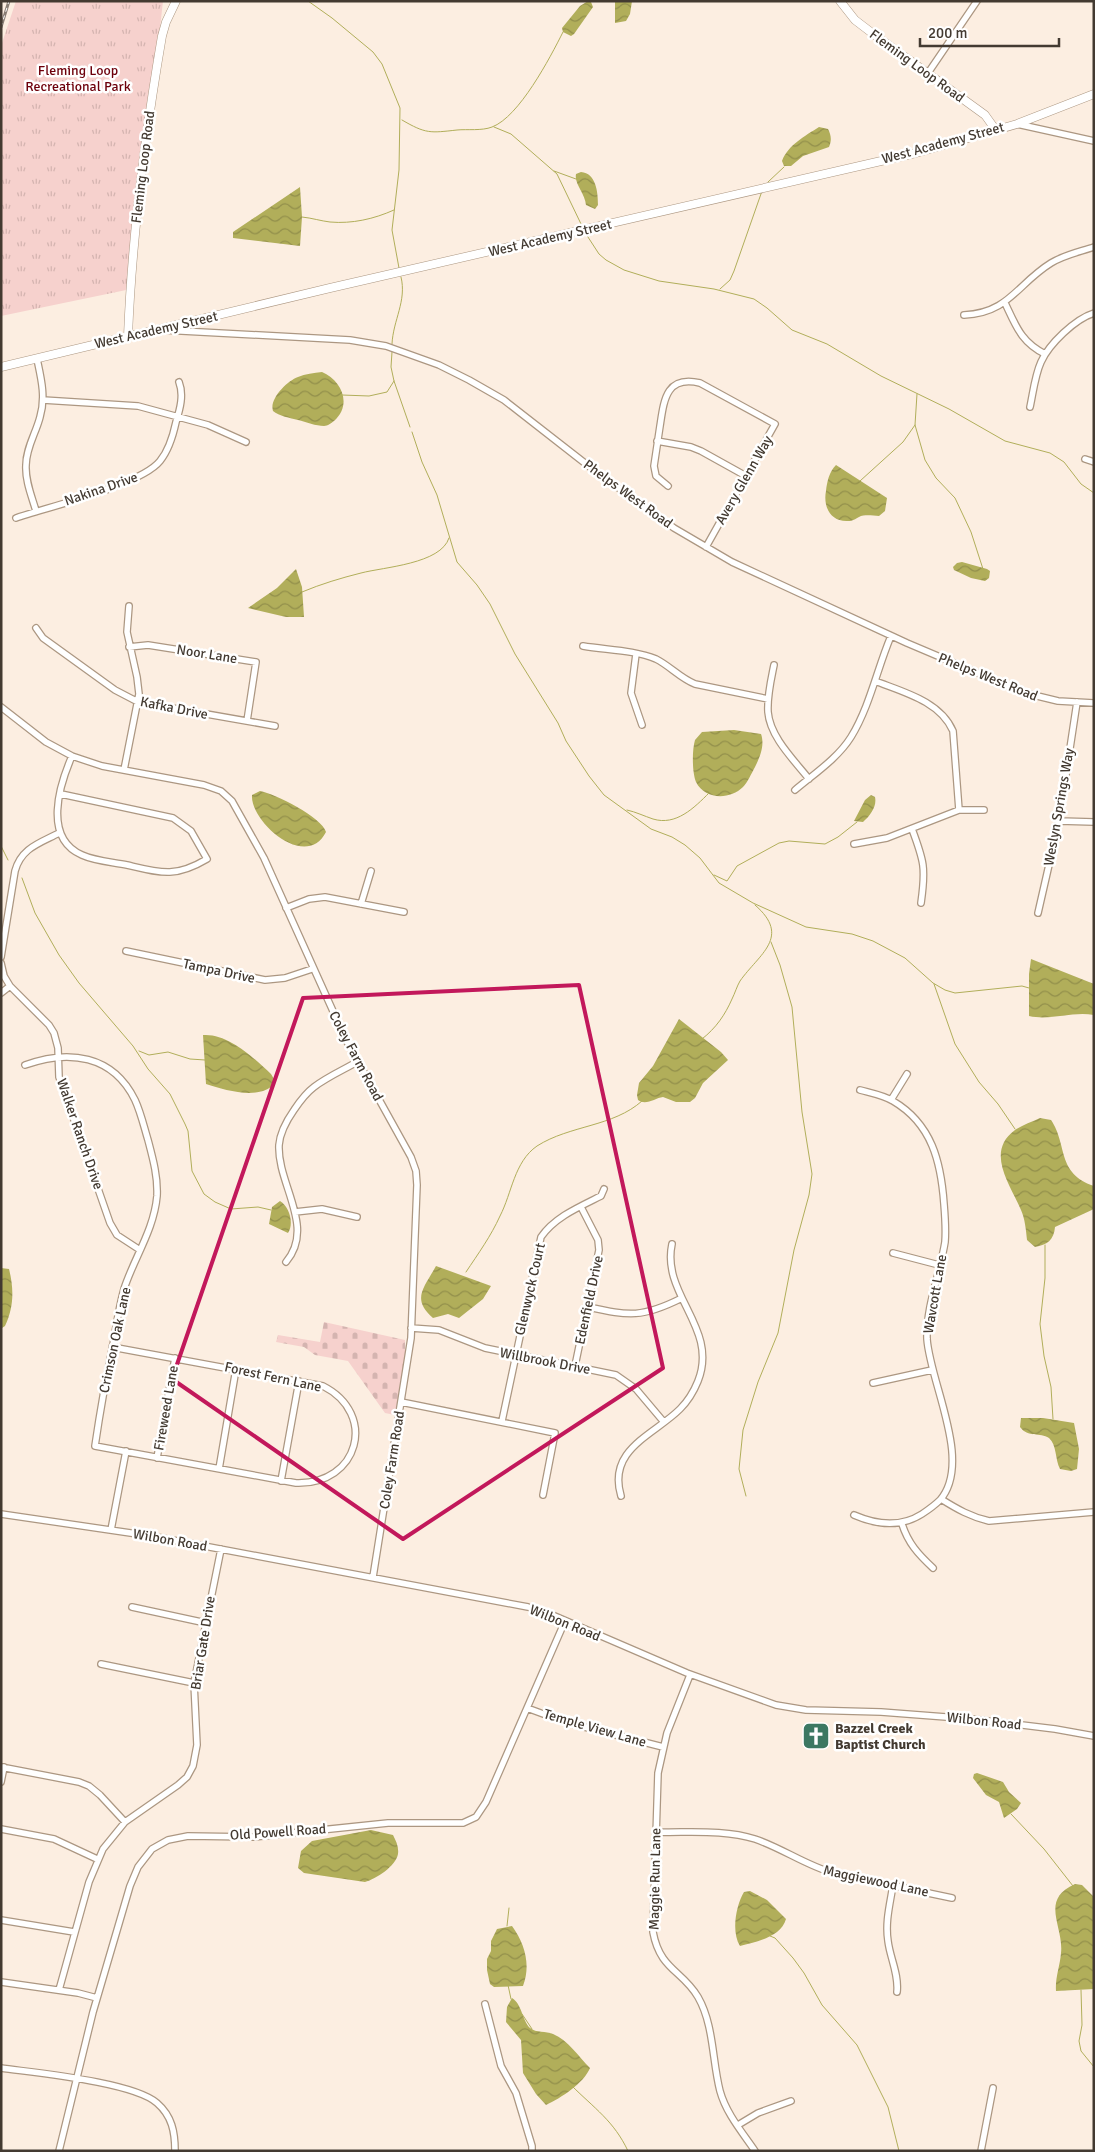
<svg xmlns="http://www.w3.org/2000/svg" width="1095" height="2152" font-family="Signika,sans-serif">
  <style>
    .cemetery { fill: url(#cemetery-stones) }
    .park { fill: url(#park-tufts) }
    .water { fill: url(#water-waves) }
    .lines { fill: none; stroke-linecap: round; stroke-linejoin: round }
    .stream { stroke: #b1ae5a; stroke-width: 1 }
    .street-casing { stroke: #ac9782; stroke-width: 8 }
    .secondary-casing { stroke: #ac9782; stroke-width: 9 }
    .street { stroke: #fff; stroke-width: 5.5 }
    .secondary { stroke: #fff; stroke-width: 8 }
    .rail-casing { stroke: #887d73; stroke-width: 3 }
    .rail { stroke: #fff; stroke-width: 1; stroke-dasharray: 4; stroke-linecap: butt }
    .marked { fill: none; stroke: #c2185b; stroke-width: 4; stroke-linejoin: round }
    .labels { text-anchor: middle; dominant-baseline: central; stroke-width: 5; stroke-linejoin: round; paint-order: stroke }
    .street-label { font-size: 14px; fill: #433a31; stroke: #fff }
    .park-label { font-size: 14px; fill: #6d000b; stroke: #fff }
    .poi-label { font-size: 14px; font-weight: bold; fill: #433a31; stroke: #fff; text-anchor: start }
  </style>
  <defs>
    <pattern id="cemetery-stones" width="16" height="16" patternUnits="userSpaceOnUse" patternTransform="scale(1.25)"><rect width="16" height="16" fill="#f6d1cd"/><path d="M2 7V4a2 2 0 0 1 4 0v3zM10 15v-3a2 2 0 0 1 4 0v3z" fill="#d4b4b0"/></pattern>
    <pattern id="park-tufts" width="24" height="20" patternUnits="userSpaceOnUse" patternTransform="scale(1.25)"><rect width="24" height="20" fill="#f6d1cd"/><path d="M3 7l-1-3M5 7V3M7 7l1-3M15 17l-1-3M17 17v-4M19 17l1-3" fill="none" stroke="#d4b4b0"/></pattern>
    <pattern id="water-waves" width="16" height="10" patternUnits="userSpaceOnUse" patternTransform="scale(1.25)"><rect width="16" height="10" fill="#b1ae5a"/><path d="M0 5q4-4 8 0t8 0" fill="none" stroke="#928f4b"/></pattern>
  </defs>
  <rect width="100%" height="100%" fill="#fceee1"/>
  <!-- cemetery -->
  <path class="cemetery" d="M324 1322 405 1340V1358L395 1415 385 1413 348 1361 315 1355 304 1347 276 1342 278 1335 320 1342Z"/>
  <!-- park -->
  <path class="park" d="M16 1H163L131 289 1 316V46Z"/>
  <!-- water -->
  <path class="water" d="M588 1 591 2 593 7 574 34 571 36 563 32 562 28 580 6Z
    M615 1H632L630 14 626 21 615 23Z
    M819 127 828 129C831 135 832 140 829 147L803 156 791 166H784L782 161C788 145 805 136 819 127Z
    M581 172C596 173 598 192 598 205L595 209 586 205C585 193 574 184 576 174Z
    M300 187 302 217 300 246 233 238V232Z
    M322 372C341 380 353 404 334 421 331 423 328 426 324 426 316 426 306 422 298 420 290 418 279 416 273 411 269 399 287 381 298 377 305 374 314 373 322 372Z
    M836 465 887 498 885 511 879 516C873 516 865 514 859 517 855 519 853 521 848 521 830 522 823 506 826 491 827 482 829 472 836 465Z
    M962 562 987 569 990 571 989 578 985 581 971 578 954 570 953 567 957 563Z
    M296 569 302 587 304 617H286L248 608 277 588Z
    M734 730 761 734C765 745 760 757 755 767 751 774 748 782 743 787 730 800 705 800 696 782 692 772 692 750 695 740L702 732Z
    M260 791C275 794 322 817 326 832 306 871 250 822 252 795Z
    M871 795 875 797C877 806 871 815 863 822L854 821 865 800Z
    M1031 959 1094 984V1015C1072 1011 1051 1021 1029 1016V974Z
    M679 1019 721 1052 728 1060 703 1083 695 1098 690 1102H676L663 1097C655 1098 646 1106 638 1100L637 1095 639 1083 653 1066Z
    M203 1035C228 1033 254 1058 271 1074L274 1079 271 1087C254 1099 225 1090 206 1084Z
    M1040 1118 1051 1120C1068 1145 1056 1173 1094 1186V1209L1055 1227C1054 1240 1047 1245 1035 1247L1027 1240C1026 1230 1025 1219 1021 1210 1010 1184 985 1152 1015 1130 1022 1125 1032 1122 1040 1118Z
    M280 1201C290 1207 294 1224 288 1233L269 1224 272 1207Z
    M436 1266 491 1286 483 1299 459 1318 448 1314 433 1318C411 1299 424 1288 436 1266Z
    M1 1268 9 1269C14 1289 14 1307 5 1326L2 1328Z
    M1021 1418H1043L1074 1423 1079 1449 1077 1469 1071 1471 1060 1469C1055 1460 1057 1445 1049 1438 1040 1432 1028 1438 1020 1427Z
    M977 1773 1003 1782 1009 1792 1021 1803 1017 1809 1004 1818 999 1802 986 1795 973 1778 974 1774Z
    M371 1830 393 1835C396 1841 399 1847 398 1854 396 1866 376 1879 365 1882L304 1873 298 1868 301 1851 312 1841Z
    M1075 1884 1082 1885 1094 1897V1989L1056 1991C1055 1978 1060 1966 1061 1953 1064 1926 1039 1900 1075 1884Z
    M750 1891 767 1900 786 1919C781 1937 756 1942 740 1946 731 1932 736 1905 744 1892Z
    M512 1926C525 1944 531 1965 523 1986L494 1987 490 1984 487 1970V1959L491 1951V1941L497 1929Z
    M512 1998C522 2004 522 2020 530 2028 536 2033 546 2031 553 2034 568 2040 579 2057 590 2068 584 2083 561 2098 546 2105L536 2094 523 2073 521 2040 506 2022 507 2007Z"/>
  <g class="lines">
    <!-- stream -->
    <path class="stream" d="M308 1 332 18 373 52 382 64 400 108 399 170 392 230 399 268
      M402 120C426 134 430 133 457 130 467 129 482 131 492 127 519 117 550 58 563 32
      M494 127 511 134 557 174 582 226
      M554 171 576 179
      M768 182 784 167
      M302 217C312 218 321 221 330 222 352 224 374 219 394 210
      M586 234 599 254 606 260 624 270 659 281 714 289 754 299 767 308 792 330 827 344 881 376 949 409 1005 441 1050 453 1064 462 1081 484 1094 493
      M720 289 730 280 734 271 762 191
      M392 344C393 320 407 301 401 277
      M392 352 391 367 394 381 410 427
      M917 394 915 425 925 460 936 478 955 498 971 532 983 569
      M342 395 369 396 387 392 394 381
      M412 432 422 462 437 495 457 562 477 585 490 604 515 654 558 723 566 741 589 776 604 795 651 829 672 837 685 845 700 858 719 883 753 903 806 927 852 934 873 941 905 958 933 983 945 990 955 993 1022 986 1029 988
      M860 481 903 442 915 425
      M302 592C321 584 341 578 361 573 384 567 441 564 449 538
      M627 810C636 812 644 816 653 819 676 826 694 808 709 793
      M1 846 8 860
      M714 875 727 881 737 866 779 843 789 841 825 844 838 837 857 822
      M22 878 35 913 59 955 79 983 133 1046 148 1069 170 1094 185 1124 188 1131 192 1171 204 1194 215 1202 231 1209 258 1207 271 1210
      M934 984 955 1044 979 1082 998 1104 1015 1129
      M702 1039C716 1028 725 1015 732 999 735 993 737 986 740 981 759 954 792 937 755 905
      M139 1051 149 1055 168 1052 190 1059 205 1060
      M1045 1245V1278L1040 1324 1044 1356 1051 1387 1053 1419
      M466 1272C478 1254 491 1236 500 1216 512 1193 514 1162 537 1146 570 1125 613 1127 642 1101
      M746 1496 739 1469 743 1430 758 1382 778 1333 794 1250 809 1195 812 1174 802 1112 792 1007 780 965 771 942
      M1011 1814 1044 1849 1073 1886
      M507 1926 509 1908
      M770 1936 775 1938 793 1958 804 1973 822 2005 857 2045 888 2107 899 2151
      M508 1985 511 1999
      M1081 1990 1082 2025 1079 2041 1081 2051 1094 2067
      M522 2014 532 2029
      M572 2086C594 2108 614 2121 628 2151"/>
    <!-- street casing -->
    <g class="street-casing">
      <path id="street" d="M928 73 977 1
        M1017 124 1094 141
        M1005 303C1016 326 1021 342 1045 354
        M964 315C1009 313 1017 284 1051 263 1064 255 1079 252 1094 247
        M163 330 350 340 386 346 439 365 469 380 504 400 595 471 674 528 732 562 907 643 1025 693 1058 701 1094 703
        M43 400 138 406 208 425 246 442
        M1030 407C1033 393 1035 375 1041 362 1049 344 1075 319 1094 313
        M657 441 691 447 701 451 746 476
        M1085 459 1094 462
        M668 486 656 476 654 466C656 453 658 439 660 426 664 400 666 375 700 383L775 424 706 547
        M36 511C32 497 25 481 26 465 26 448 36 433 40 417 46 397 41 378 37 359
        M16 518C48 507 141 485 160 461 169 450 173 436 176 422 180 409 184 395 179 382
        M36 628 43 638 115 690 138 702 275 726
        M583 646C607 650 634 650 656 659 670 666 680 678 695 684L768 699
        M129 647 148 645 256 662 247 721
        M636 654 631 693 642 725
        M774 665C771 680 767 696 768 712 770 737 794 760 809 779
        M875 681C903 692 940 701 953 731L959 810
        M1 707 46 742 72 756 102 766 204 785 221 791 232 801 264 858 346 1040 411 1157 416 1171 417 1185 411 1338 373 1577
        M124 770 139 694 137 677 127 632 129 606
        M795 790C814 774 838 758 851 737 870 706 877 669 891 636
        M61 794 173 818 191 831 207 859C175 878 161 873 127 865 112 862 95 861 82 855 43 838 59 786 72 756
        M1059 821 1094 822
        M912 829C924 861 926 868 921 903
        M854 844 887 838 959 810H984
        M361 904 371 871
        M286 908 309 899 325 897 404 912
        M1038 913 1059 821 1077 702
        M126 951 265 980 285 978 312 969
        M1 957 15 871C21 848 40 843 59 833
        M1 963 4 976 10 986 49 1025 54 1033 58 1048 59 1077 110 1223 117 1235 140 1250
        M1 993 10 986
        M25 1065C69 1049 113 1055 135 1100 141 1113 144 1127 148 1140 153 1159 158 1177 157 1196 154 1230 134 1258 124 1289 119 1307 116 1326 113 1345 106 1378 100 1412 95 1446L296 1483C359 1485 378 1414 323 1386L112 1347
        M891 1100 907 1074
        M295 1212 322 1209 357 1217
        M893 1253 939 1265
        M286 1262C316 1227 277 1184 279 1145 280 1132 287 1120 294 1110 300 1101 306 1093 314 1087 327 1077 343 1070 357 1062
        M588 1307C630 1316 642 1318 682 1298
        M411 1328 439 1330 485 1348 616 1375 636 1389 663 1421
        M575 1366 599 1250 598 1240 581 1207
        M873 1383 932 1370
        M401 1402 555 1433 543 1495
        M502 1421 541 1237C555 1217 579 1207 601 1196L604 1189
        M157 1458 175 1358
        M219 1469 236 1369
        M281 1481 299 1381
        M621 1496C607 1449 654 1435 680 1409 688 1401 694 1391 698 1381 719 1328 661 1295 672 1244
        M941 1499C957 1509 971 1517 989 1521L1094 1512
        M1 1514 151 1536 528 1607 550 1614 687 1673 776 1705 806 1710 881 1712 972 1719 1055 1729 1094 1736
        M854 1515C877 1525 900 1528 922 1514 928 1510 935 1505 940 1500 973 1462 930 1383 927 1339 926 1306 940 1274 945 1242 946 1230 945 1216 944 1204 941 1162 932 1124 893 1101 883 1095 871 1093 860 1090
        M902 1524C908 1543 918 1554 933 1568
        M111 1530 126 1451
        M132 1607 206 1623
        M101 1664 194 1683
        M690 1675 667 1733 658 1773 653 1932C660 1970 682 1970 698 1997 714 2025 712 2060 720 2091 726 2113 742 2132 755 2151
        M527 1708 565 1722 663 1747
        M1 1767 79 1782 89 1786 100 1795 125 1822
        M1 1782 4 1767
        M1 1829 54 1839 97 1859
        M655 1832C687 1833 724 1829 755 1839 782 1848 805 1865 833 1873L952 1898
        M893 1885C890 1904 885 1922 888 1941 890 1958 899 1974 897 1992
        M1 1920 74 1932
        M1 1982 78 1993 97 1998
        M59 1990 89 1882 103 1849 125 1822 178 1785 187 1777 193 1766 197 1745 194 1683 221 1549
        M485 2004 501 2066 516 2093 532 2146V2151
        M1 2068C36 2073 133 2082 157 2103 172 2116 175 2132 175 2151
        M738 2125 758 2113 791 2101
        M59 2151 93 2012 130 1886 138 1867 152 1849 168 1840 188 1836 253 1837 388 1823H463L476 1817 486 1802 565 1621
        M981 2151 993 2088"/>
    </g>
    <!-- secondary casing -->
    <g class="secondary-casing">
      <path id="secondary" d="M840 1 855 20 872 33 985 115 995 129
        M128 336C132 235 145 135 162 36L166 22 176 1
        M1 367 330 288 916 153 1017 124 1094 94"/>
    </g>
    <!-- street -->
    <use href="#street" class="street"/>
    <!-- secondary -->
    <use href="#secondary" class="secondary"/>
    <!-- rail casing -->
    <g class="rail-casing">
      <path id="rail" d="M1 27 9 1"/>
    </g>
    <!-- rail -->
    <use href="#rail" class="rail"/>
  </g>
  <!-- marked area -->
  <path class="marked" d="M579 985 663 1368 403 1539 172 1379 303 998Z"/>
  <!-- icons -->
  <defs>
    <g id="church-square" transform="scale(1.4375)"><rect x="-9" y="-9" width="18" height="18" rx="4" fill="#3c7863" stroke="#fff"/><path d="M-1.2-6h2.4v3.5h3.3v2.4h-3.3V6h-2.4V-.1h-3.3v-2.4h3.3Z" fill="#fff"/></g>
  </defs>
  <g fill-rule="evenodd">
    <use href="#church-square" x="816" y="1736"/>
  </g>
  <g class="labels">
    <!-- street labels -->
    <g class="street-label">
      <text transform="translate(917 66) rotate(36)">Fleming Loop Road</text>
      <text transform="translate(943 143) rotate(-15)">West Academy Street</text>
      <text transform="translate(143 167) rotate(-83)">Fleming Loop Road</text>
      <text transform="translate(550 238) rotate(-13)">West Academy Street</text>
      <text transform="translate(156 330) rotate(-13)">West Academy Street</text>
      <text transform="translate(744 480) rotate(-60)">Avery Glenn Way</text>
      <text transform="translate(101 489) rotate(-19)">Nakina Drive</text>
      <text transform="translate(628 494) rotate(36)">Phelps West Road</text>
      <text transform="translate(207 654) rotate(9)">Noor Lane</text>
      <text transform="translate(988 677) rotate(22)">Phelps West Road</text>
      <text transform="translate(174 708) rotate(11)">Kafka Drive</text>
      <text transform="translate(1059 807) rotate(-80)">Weslyn Springs Way</text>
      <text transform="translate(219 971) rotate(12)">Tampa Drive</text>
      <text transform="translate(356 1056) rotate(62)">Coley Farm Road</text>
      <text transform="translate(80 1134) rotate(71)">Walker Ranch Drive</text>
      <text transform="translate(530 1289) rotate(-77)">Glenwyck Court</text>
      <text transform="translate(935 1294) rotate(-80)">Wavcott Lane</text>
      <text transform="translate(589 1300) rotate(-78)">Edenfield Drive</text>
      <text transform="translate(115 1340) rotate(-78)">Crimson Oak Lane</text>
      <text transform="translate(545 1361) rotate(11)">Willbrook Drive</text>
      <text transform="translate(273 1377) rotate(12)">Forest Fern Lane</text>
      <text transform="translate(166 1408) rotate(-80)">Fireweed Lane</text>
      <text transform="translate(392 1460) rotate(-81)">Coley Farm Road</text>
      <text transform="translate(170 1540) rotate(10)">Wilbon Road</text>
      <text transform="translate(565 1623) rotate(22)">Wilbon Road</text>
      <text transform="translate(203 1643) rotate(-81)">Briar Gate Drive</text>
      <text transform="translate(984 1721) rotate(6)">Wilbon Road</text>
      <text transform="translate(595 1728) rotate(16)">Temple View Lane</text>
      <text transform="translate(278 1832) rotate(-4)">Old Powell Road</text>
      <text transform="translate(655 1879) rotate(-89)">Maggie Run Lane</text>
      <text transform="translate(876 1881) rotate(12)">Maggiewood Lane</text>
    </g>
    <!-- park labels -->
    <g class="park-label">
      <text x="78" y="70">Fleming Loop<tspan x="78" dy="16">Recreational Park</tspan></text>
    </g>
    <!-- poi labels -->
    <g class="poi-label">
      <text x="835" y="1728">Bazzel Creek<tspan x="835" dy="16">Baptist Church</tspan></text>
    </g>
  </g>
  <!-- border -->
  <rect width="1095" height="2152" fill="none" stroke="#433a31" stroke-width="5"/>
  <!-- scale -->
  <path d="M920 38v8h139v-8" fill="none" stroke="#433a31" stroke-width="2.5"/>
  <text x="928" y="38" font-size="15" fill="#433a31" stroke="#ffffff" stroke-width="4" paint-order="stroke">200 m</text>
</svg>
